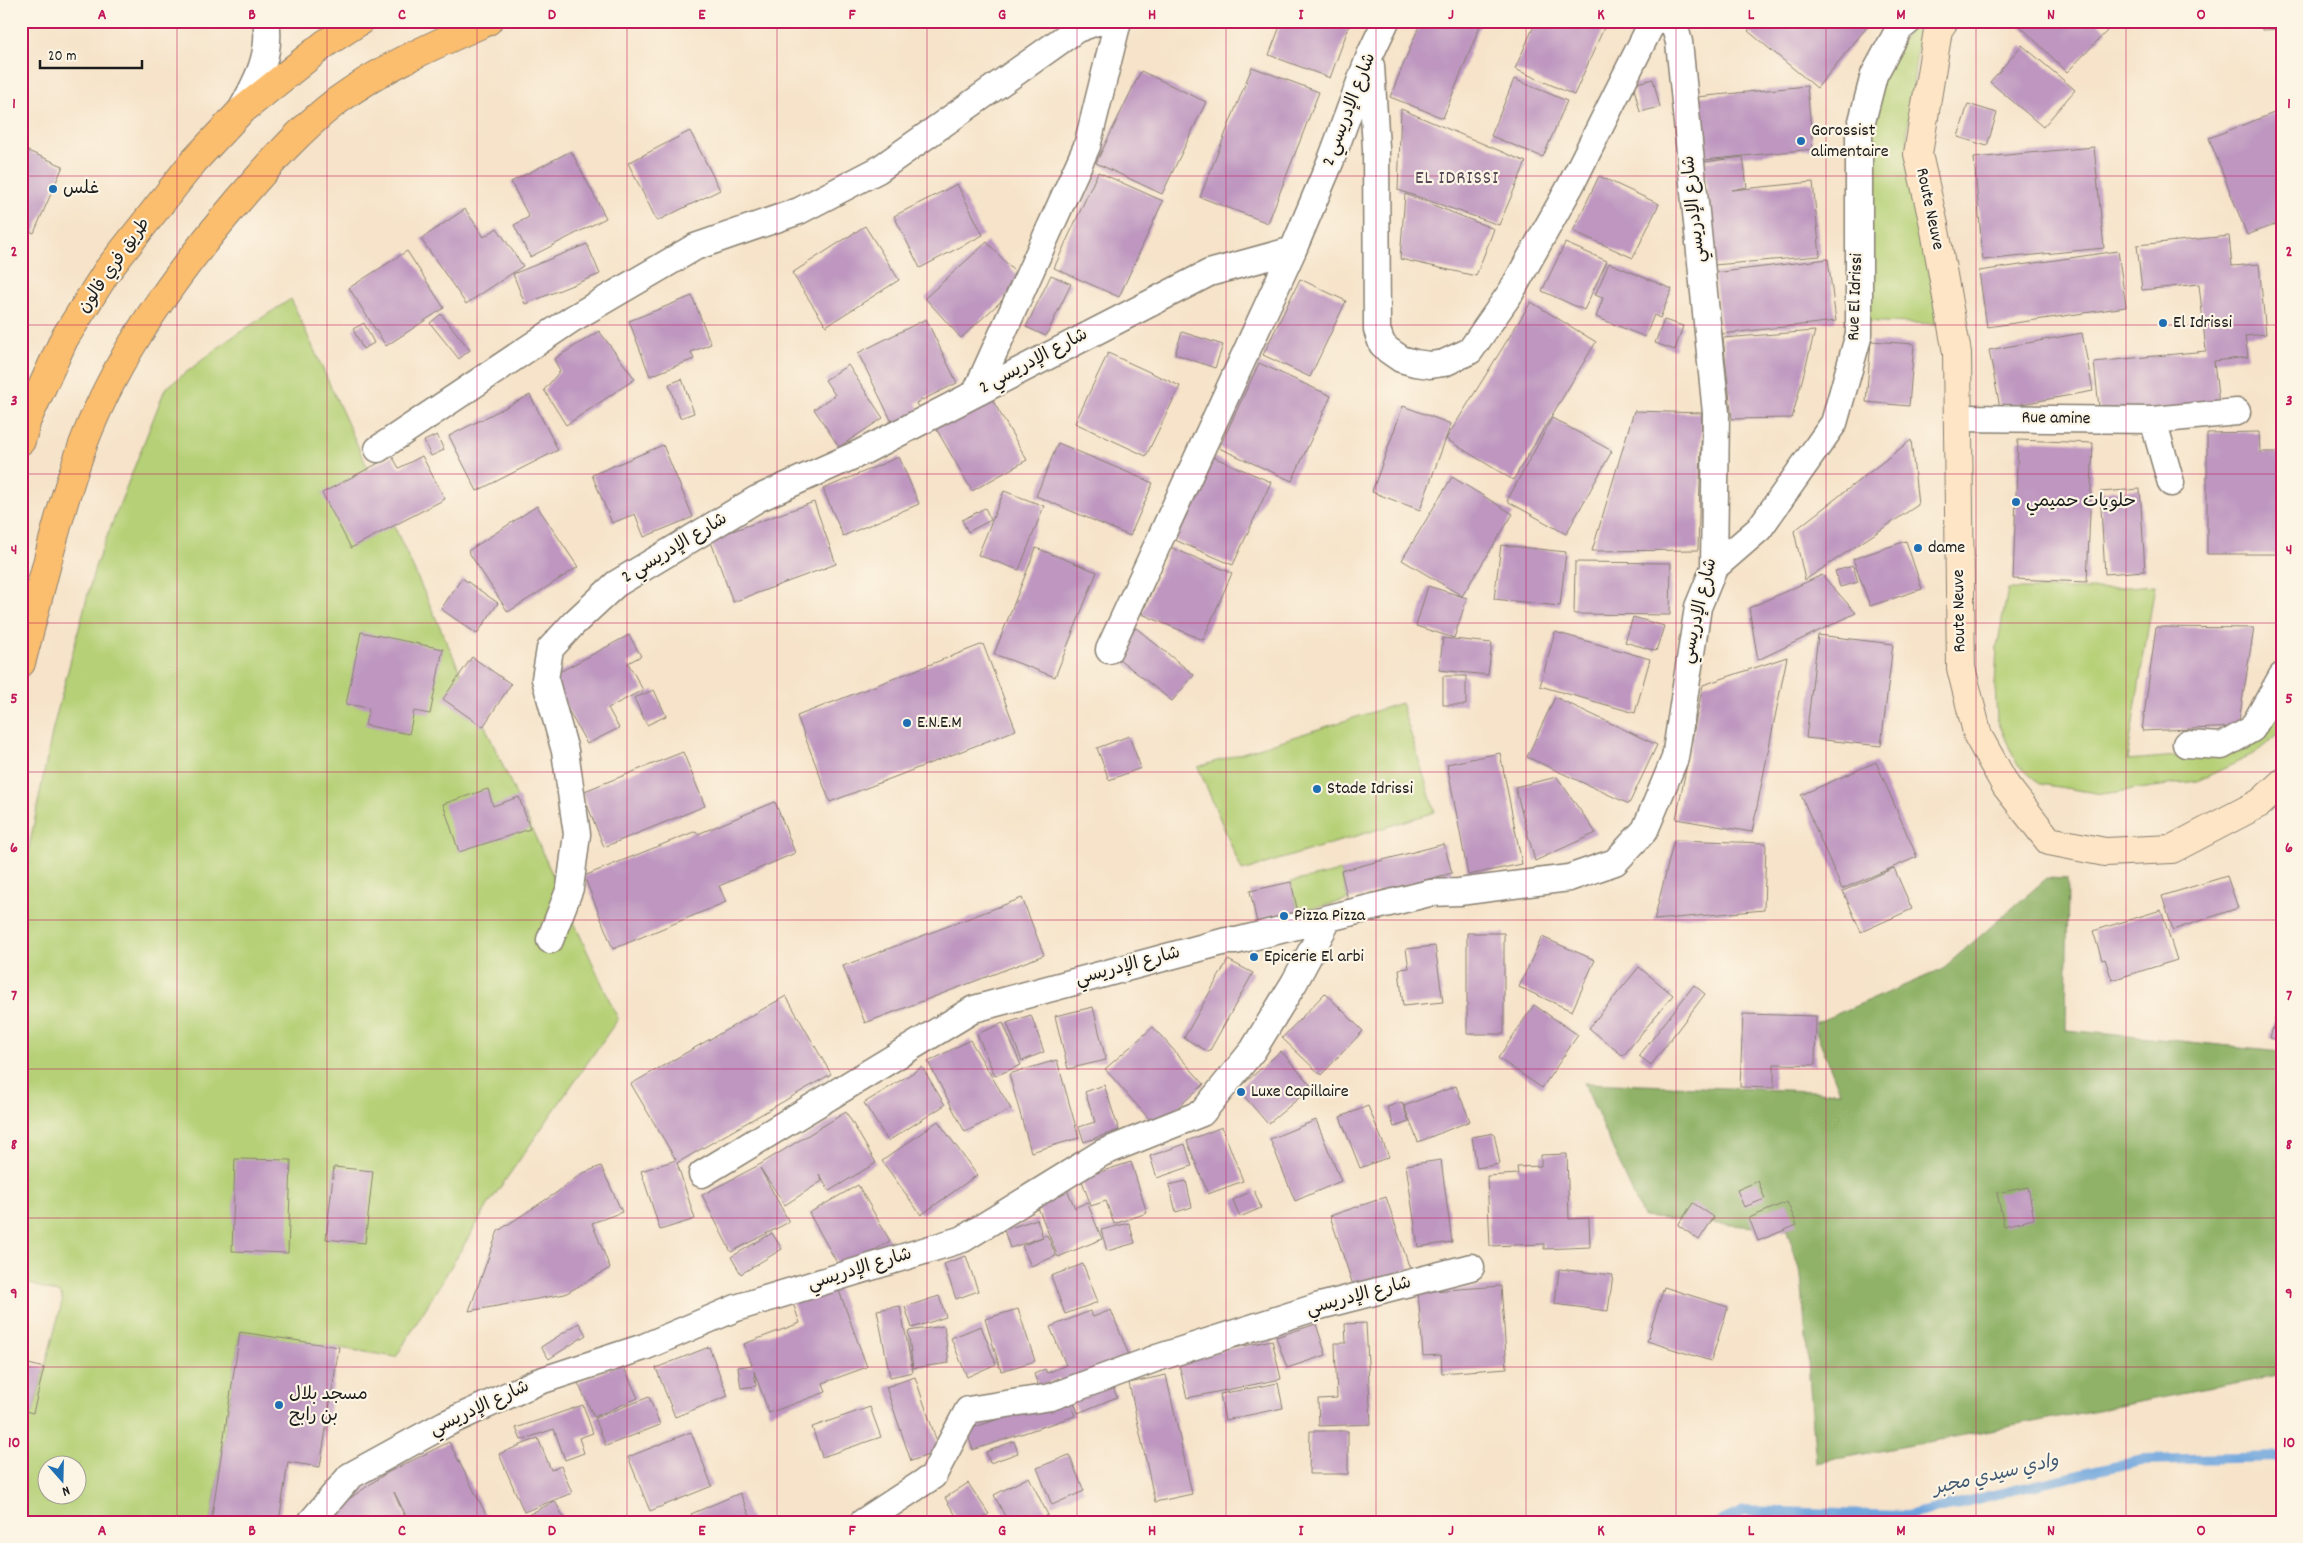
<svg xmlns="http://www.w3.org/2000/svg" width="2303" height="1543" font-family="Dekko,'Playpen Sans Arabic',sans-serif">
  <style>
    .green { fill: #b5d076; stroke: #687649; fill-rule: evenodd }
    .forest { fill: #90b267; stroke: #566742 }
    .lines { fill: none; stroke-linecap: round; stroke-linejoin: round }
    .stream { stroke: #70a6dd; stroke-width: 10 }
    .building { fill: #be96c0 }
    .street-casing { stroke: #898072; stroke-width: 29 }
    .secondary-casing { stroke: #898072; stroke-width: 30 }
    .highway-casing { stroke: #898072; stroke-width: 30 }
    .street { stroke: #fff; stroke-width: 26 }
    .secondary { stroke: #fde5c5; stroke-width: 28 }
    .highway { stroke: #fbbd6e; stroke-width: 28 }
    .grid { fill: none; stroke: #c2185b; stroke-width: 1; stroke-opacity: 0.55 }
    .poi-dot { fill: #1f6fb2; stroke: #fcf5e5; stroke-width: 2 }
    .labels { text-anchor: middle; dominant-baseline: central; stroke-width: 4.5; stroke-linejoin: round; paint-order: stroke }
    .street-label { font-size: 18px; fill: #1c1c1c; stroke: #fcf5e5 }
    .poi-label { font-size: 18px; fill: #1c1c1c; stroke: #fcf5e5; text-anchor: start }
    .neighbourhood-label { font-size: 19px; letter-spacing: 1px; fill: #554755; stroke: #fcf5e5 }
    .water-label { font-size: 19px; font-style: italic; fill: #425a73; stroke: #fcf5e5 }
    .neatline { fill: none; stroke: #c2185b; stroke-width: 2 }
    .grid-label { font-size: 16px; text-anchor: middle; font-weight: bold; fill: #c2185b }
  </style>
  <rect width="100%" height="100%" fill="#fcf5e5"/>
  <filter id="ink" filterUnits="userSpaceOnUse"><feTurbulence type="fractalNoise" baseFrequency=".02" numOctaves="2"/><feDisplacementMap in="SourceGraphic" scale="10" xChannelSelector="R" yChannelSelector="G"/><feConvolveMatrix kernelMatrix="1 2 1 2 8 2 1 2 1" color-interpolation-filters="sRGB"/></filter>
  <filter id="wash" filterUnits="userSpaceOnUse"><feTurbulence type="fractalNoise" baseFrequency=".0096" numOctaves="4" result="noise"/><feDisplacementMap in="SourceGraphic" scale="20" xChannelSelector="R" yChannelSelector="G"/><feGaussianBlur stdDeviation="1.12" result="paint"/><feColorMatrix in="noise" values="0 0 0 0 0 0 0 0 0 0 0 0 0 0 0 0 0 1.4 0 .05"/><feComposite in="paint" operator="in"/></filter>
  <g filter="url(#wash)">
    <rect width="100%" height="100%" fill="#f6e3c9"/>
    <!-- green -->
    <path class="green" d="M1913 21 1920 29 1907 131 1909 161 1939 324 1859 321 1864 112Z
      M291 299 618 1019 490 1202 396 1357 240 1332 211 1522H21V1414L33 1413 62 1302 61 1294 21 1281V888L53 728 95 567 165 389 228 340ZM48 1466H78V1496H48Z
      M2155 585 2127 760 2229 752 2273 718 2282 703V731L2253 755 2197 781 2102 794 2040 784 2016 763 1997 719 1995 686 1997 647 2008 589H2101Z
      M1401 703 1435 812 1242 871 1198 767Z
      M1341 871 1348 900 1298 912 1291 882Z"/>
    <!-- forest -->
    <path class="forest" d="M2047 878 2068 879 2066 1030 2282 1051V1375L1816 1463 1801 1275 1787 1230 1643 1217 1584 1083 1840 1092 1813 1024 1941 970Z"/>
    <g class="lines">
      <!-- stream -->
      <path class="stream" d="M1719 1522 1744 1511 1905 1516 2142 1460 2282 1457"/>
    </g>
    <g id="blocks">
      <!-- building -->
      <path class="building" d="M1282 21H1351L1330 78 1269 55Z
        M1421 21H1482L1443 118 1390 97Z
        M1536 21H1607L1574 95 1515 69Z
        M1756 21H1872L1817 88 1748 31Z
        M2022 21H2097L2107 31 2067 72 2019 25Z
        M2261 21H2282V29L2262 30Z
        M2022 45 2075 90 2043 127 1990 82Z
        M1252 67 1319 92 1268 223 1200 197Z
        M1141 71 1206 102 1162 194 1096 163Z
        M1514 79 1567 101 1543 157 1491 136Z
        M1653 79 1660 107 1640 112 1633 84Z
        M1807 86 1813 149 1704 160 1697 97Z
        M1968 104 1997 113 1987 146 1958 137Z
        M1401 109 1526 162 1499 225 1398 190Z
        M2274 113 2282 133V222L2247 235 2209 138Z
        M690 131 720 190 657 221 628 163Z
        M2094 147 2104 248 1983 260 1974 158Z
        M21 148 63 166 34 233 21 228Z
        M571 151 606 218 530 257 514 225 529 217 511 182Z
        M1743 157 1747 187 1732 190 1813 182 1820 256 1714 265 1704 162Z
        M1098 172 1163 201 1119 297 1054 268Z
        M1599 176 1659 204 1633 258 1573 231Z
        M957 184 983 235 920 268 894 216Z
        M1405 194 1494 229 1476 276 1400 259Z
        M465 209 484 237 497 228 523 266 466 304 421 239Z
        M865 226 899 280 826 326 792 273Z
        M2229 236 2232 266 2259 264 2266 334 2245 336 2248 357 2214 361 2219 404 2100 416 2094 362 2206 351 2199 284 2142 290 2137 245Z
        M987 242 1023 281 961 338 925 298Z
        M1565 243 1607 261 1584 310 1542 291Z
        M587 244 600 274 525 304 513 274Z
        M407 251 444 308 386 346 349 288Z
        M2118 251 2126 307 1987 327 1979 271Z
        M1828 259 1836 321 1722 334 1714 273Z
        M1609 263 1672 289 1660 318 1654 315 1645 337 1596 317 1603 298 1595 295Z
        M1051 275 1071 284 1046 336 1026 327Z
        M1300 279 1346 301 1310 377 1263 355Z
        M692 296 711 344 691 352 694 359 650 376 629 321Z
        M1531 302 1596 342 1513 480 1446 439Z
        M441 314 470 350 459 359 430 323Z
        M926 319 957 383 916 403 922 416 895 428 858 353Z
        M1664 320 1683 326 1675 350 1655 343Z
        M364 323 374 343 363 349 353 329Z
        M599 331 635 379 566 425 544 390 560 371 554 359Z
        M1815 331 1792 418 1732 419 1723 338Z
        M1182 332 1223 345 1215 368 1175 354Z
        M2082 333 2093 391 2000 408 1989 350Z
        M1871 341 1914 344 1909 406 1866 402Z
        M1108 353 1180 386 1146 456 1075 423Z
        M1259 363 1331 396 1292 481 1219 448Z
        M848 365 883 418 839 447 814 409 835 395 825 380Z
        M682 379 694 413 680 418 669 384Z
        M989 394 1027 460 972 491 934 425Z
        M530 395 558 450 477 491 449 436Z
        M1403 406 1451 424 1420 510 1372 492Z
        M1634 411 1702 413 1698 550 1592 551Z
        M1552 418 1612 451 1566 534 1507 501Z
        M2259 432 2260 452H2280V554H2207V433Z
        M437 435 444 450 431 456 424 441Z
        M1911 440 1918 505 1805 580 1794 531Z
        M2018 440 2093 443 2087 582 2013 579Z
        M1058 443 1153 483 1130 536 1036 496Z
        M663 445 693 517 644 537 635 514 612 523 592 475Z
        M392 456 399 468 422 456 445 499 351 548 322 493Z
        M899 457 919 504 843 536 823 489Z
        M1213 457 1271 482 1233 565 1175 540Z
        M1452 477 1513 514 1462 596 1402 560Z
        M2140 489 2145 571 2105 574 2100 492Z
        M1004 491 1044 506 1019 570 978 555Z
        M814 502 836 564 733 602 710 539Z
        M537 506 578 567 508 612 468 551Z
        M985 508 991 520 968 532 962 520Z
        M1906 541 1922 589 1870 606 1853 559Z
        M1501 545 1566 552 1560 606 1494 599Z
        M1170 547 1232 573 1203 640 1142 614Z
        M1036 548 1097 572 1055 677 994 654Z
        M1575 562 1671 563 1670 615 1574 614Z
        M1853 566 1858 582 1840 587 1835 571Z
        M1822 575 1856 613 1758 660 1749 608Z
        M462 578 498 603 477 634 441 609Z
        M1428 586 1467 598 1454 638 1416 626Z
        M1633 617 1664 626 1656 651 1625 642Z
        M2156 627 2254 628 2238 727 2142 731Z
        M1136 628 1194 675 1172 701 1114 655Z
        M361 632 443 649 430 714 414 711 409 734 365 725 369 708 346 704Z
        M1555 632 1650 659 1635 713 1540 686Z
        M629 635 641 656 628 663 643 690 608 708 619 728 587 744 550 677Z
        M1818 635 1893 644 1881 746 1806 738Z
        M1443 638 1492 643 1488 675 1439 670Z
        M983 644 1016 730 830 802 797 716Z
        M472 657 511 684 483 727 443 699Z
        M1787 657 1752 832 1676 819 1703 685Z
        M1443 676H1466V705H1443Z
        M654 690 666 716 647 725 634 698Z
        M1555 697 1657 745 1629 804 1527 757Z
        M1129 736 1141 768 1109 780 1097 748Z
        M683 752 705 806 604 847 582 792Z
        M1500 753 1522 864 1468 875 1447 764Z
        M1876 762 1917 857 1842 889 1801 795Z
        M1557 777 1596 833 1535 861 1515 787Z
        M488 789 493 806 519 797 530 829 459 852 443 804Z
        M775 802 795 853 719 886 726 902 613 949 584 876 696 831 698 834Z
        M1674 840 1766 843 1764 910 1654 920Z
        M1444 844 1452 873 1348 900 1341 871Z
        M1894 868 1912 909 1861 932 1843 891Z
        M2227 876 2238 908 2173 930 2162 896Z
        M1291 882 1298 912 1257 923 1250 891Z
        M1022 898 1044 955 865 1023 843 966Z
        M2161 910 2177 960 2112 980 2105 959 2102 960 2093 931Z
        M1467 933H1504V1034H1467Z
        M1542 937 1595 960 1572 1011 1519 987Z
        M1435 946 1443 1002 1403 1006 1399 969 1409 968 1406 949Z
        M1228 960 1253 973 1209 1052 1184 1038Z
        M1639 967 1673 995 1623 1056 1589 1028Z
        M1694 985 1705 994 1651 1065 1639 1056Z
        M1325 993 1363 1031 1321 1075 1282 1038Z
        M786 996 831 1074 677 1163 695 1219 660 1230 641 1171 676 1160 631 1084Z
        M2281 997H2282V1041L2270 1038Z
        M1534 1005 1578 1035 1542 1088 1498 1058Z
        M1093 1007 1106 1060 1068 1069 1055 1016Z
        M1743 1014 1816 1016 1815 1065 1774 1064V1088L1740 1087Z
        M1031 1015 1044 1052 1022 1061 1007 1023Z
        M1003 1023 1021 1065 995 1076 977 1034Z
        M1153 1027 1204 1084 1156 1127 1105 1069Z
        M970 1040 1011 1109 965 1132 928 1062Z
        M1281 1051 1312 1087 1268 1124 1238 1089Z
        M1057 1060 1079 1138 1031 1152 1009 1074Z
        M922 1067 945 1105 888 1141 864 1103Z
        M1104 1085 1119 1130 1084 1142 1079 1127 1095 1122 1085 1092Z
        M1456 1086 1470 1121 1418 1142 1404 1106Z
        M1402 1102 1409 1122 1394 1127 1387 1107Z
        M1368 1106 1389 1157 1360 1168 1340 1117Z
        M846 1112 876 1163 829 1191 819 1174 822 1181 785 1205 760 1168 789 1222 731 1252 702 1195 759 1165Z
        M1316 1120 1341 1181 1295 1201 1270 1139Z
        M938 1121 977 1175 921 1215 882 1161Z
        M1222 1127 1243 1181 1208 1194 1187 1141Z
        M1494 1133 1500 1164 1477 1168 1472 1137Z
        M1185 1144 1192 1166 1157 1178 1150 1156Z
        M1567 1154 1569 1219 1589 1218 1590 1247 1544 1249V1244L1490 1246 1487 1176 1518 1174 1517 1167 1541 1166V1155Z
        M235 1159 291 1160 288 1253 232 1251Z
        M1441 1160 1452 1242 1418 1247 1406 1165Z
        M1131 1162 1147 1213 1114 1224 1106 1201 1091 1206 1081 1178Z
        M601 1166 622 1212 592 1223 610 1268 565 1294 469 1311 498 1231 556 1193 581 1174Z
        M334 1167 373 1171 365 1243 326 1239Z
        M1186 1181 1192 1207 1176 1212 1169 1185Z
        M1758 1181 1765 1199 1744 1207 1737 1190Z
        M858 1185 890 1241 841 1270 809 1213Z
        M1066 1187 1075 1208 1087 1202 1102 1239 1058 1257 1035 1200Z
        M2028 1187 2034 1219 2004 1226 1997 1193Z
        M1254 1190 1261 1208 1240 1217 1233 1200Z
        M1386 1197 1410 1269 1354 1288 1330 1216Z
        M1787 1202 1797 1225 1758 1241 1749 1218Z
        M1693 1203 1714 1217 1699 1240 1678 1225Z
        M1037 1219 1043 1237 1010 1248 1004 1230Z
        M1129 1223 1135 1243 1107 1251 1101 1230Z
        M772 1233 782 1249 741 1274 731 1257Z
        M1047 1235 1056 1256 1031 1266 1022 1246Z
        M966 1256 978 1291 956 1299 944 1264Z
        M1083 1264 1098 1302 1065 1314 1051 1276Z
        M1559 1269 1613 1275 1608 1311 1555 1304Z
        M837 1285 867 1367 823 1383 826 1392 769 1413 754 1371 756 1386 741 1388 738 1367 752 1365 744 1344 800 1323 792 1301Z
        M1501 1286 1507 1368 1442 1373 1441 1355 1423 1356 1418 1292Z
        M1664 1287 1728 1307 1711 1361 1647 1341Z
        M939 1296 946 1317 912 1328 905 1307Z
        M900 1306 913 1372 890 1377 877 1310Z
        M1018 1309 1035 1361 1001 1371 985 1319Z
        M1111 1310 1131 1360 1063 1388 1059 1378 1039 1387 1034 1374 1045 1369 1047 1373 1066 1365 1050 1327 1090 1311 1093 1317Z
        M579 1323 586 1335 549 1359 541 1347Z
        M1366 1323 1371 1424 1319 1426 1318 1399 1337 1398 1335 1343H1346L1345 1324Z
        M1316 1324 1326 1355 1287 1368 1276 1337Z
        M944 1326 949 1363 913 1368 908 1331Z
        M981 1326 996 1364 967 1377 951 1338Z
        M240 1332 339 1347 320 1467 288 1462 279 1522H211Z
        M1272 1340 1281 1379 1187 1398 1178 1360Z
        M709 1347 728 1396 675 1417 656 1368Z
        M21 1362 44 1368 33 1413 21 1410Z
        M622 1363 638 1398 594 1417 578 1383Z
        M1166 1375 1192 1494 1155 1502 1129 1383Z
        M915 1377 940 1451 911 1461 886 1387Z
        M1109 1377 1117 1397 1078 1413 1070 1393Z
        M1278 1383 1283 1408 1225 1420 1220 1394Z
        M1068 1396 1075 1416 973 1450 966 1430Z
        M649 1397 660 1425 606 1446 595 1418Z
        M583 1405 593 1433 579 1438 584 1453 565 1460 554 1429 521 1440 516 1428Z
        M870 1407 881 1437 822 1457 812 1427Z
        M1310 1431H1348V1474H1309Z
        M691 1432 712 1486 650 1511 628 1457Z
        M538 1438 551 1470 561 1466 572 1493 524 1512 499 1454Z
        M1014 1441 1018 1453 990 1463 986 1452Z
        M449 1442 490 1522H409L394 1492 407 1522H325L349 1499 385 1474Z
        M1069 1455 1084 1491 1052 1505 1037 1468Z
        M1029 1477 1048 1515 1035 1522H1008L994 1495Z
        M968 1483 989 1514 975 1522H960L945 1498Z
        M740 1493 752 1521 694 1522 691 1514Z
        M555 1501 566 1522H531L528 1515Z"/>
    </g>
  </g>
  <g filter="url(#ink)">
    <use href="#blocks" fill-opacity="0" stroke="#898072" stroke-width="1"/>
    <g class="lines">
      <!-- street casing -->
      <g class="street-casing">
        <path id="street" d="M1371 66 1376 148 1377 330 1382 344 1388 350 1401 359 1415 363 1430 365 1444 363 1470 351 1511 292 1571 185 1653 21
          M240 112C256 83 272 55 266 21
          M976 392 1087 146 1118 21
          M1958 418 2153 420 2237 412
          M2153 420 2171 483
          M378 449 572 319 695 247 799 211 878 170 1077 29 1099 21
          M1714 568 1759 529 1834 423 1859 334V133L1874 75 1899 29 1909 21
          M1109 650 1293 250
          M2186 744 2222 746 2252 729 2282 676
          M550 940 570 888 577 834 565 751 545 679 550 649 574 623 616 584 757 499 862 452 1209 273 1293 250 1331 160 1370 55 1386 21
          M702 1174 974 1009 1226 941H1236L1430 893 1459 892 1569 878 1615 862 1645 830 1675 758 1698 607 1714 568 1716 413 1679 42 1673 21
          M311 1522 350 1476 445 1424 537 1382 644 1347 736 1308 963 1239 1102 1153 1202 1113 1253 1050 1294 983 1329 918
          M863 1522 933 1476 968 1410 1051 1397 1157 1358 1320 1306 1471 1267"/>
      </g>
      <!-- secondary casing -->
      <g class="secondary-casing">
        <path id="secondary" d="M1944 21 1938 30 1918 154 1934 225 1957 353 1961 668 1978 736 2006 786 2049 841 2105 852 2172 849 2260 803 2282 783"/>
      </g>
      <!-- highway casing -->
      <g class="highway-casing">
        <path id="highway" d="M21 441 27 420 64 339 107 271 194 161 240 112 326 43 360 21
          M21 663C41 590 57 514 84 442 118 353 176 274 238 201 269 165 299 130 337 101 383 67 436 44 488 21"/>
      </g>
      <!-- street -->
      <use href="#street" class="street"/>
      <!-- secondary -->
      <use href="#secondary" class="secondary"/>
      <!-- highway -->
      <use href="#highway" class="highway"/>
    </g>
  </g>
  <!-- grid -->
  <path class="grid" d="M177 21V1522M327 21V1522M477 21V1522M627 21V1522M777 21V1522M927 21V1522M1077 21V1522M1226 21V1522M1376 21V1522M1526 21V1522M1676 21V1522M1826 21V1522M1976 21V1522M2126 21V1522M21 176H2282M21 325H2282M21 474H2282M21 623H2282M21 772H2282M21 920H2282M21 1069H2282M21 1218H2282M21 1367H2282"/>
  <!-- markers -->
  <g class="poi-dot">
    <circle cx="1801" cy="141" r="5"/>
    <circle cx="53" cy="189" r="5"/>
    <circle cx="2163" cy="323" r="5"/>
    <circle cx="2016" cy="502" r="5"/>
    <circle cx="1918" cy="548" r="5"/>
    <circle cx="907" cy="723" r="5"/>
    <circle cx="1317" cy="789" r="5"/>
    <circle cx="1284" cy="916" r="5"/>
    <circle cx="1254" cy="957" r="5"/>
    <circle cx="1241" cy="1092" r="5"/>
    <circle cx="279" cy="1405" r="5"/>
  </g>
  <g class="labels">
    <!-- street labels -->
    <g class="street-label">
      <text transform="translate(1350 110) rotate(-69)">شارع الإدريسي 2</text>
      <text transform="translate(1695 209) rotate(-96)">شارع الإدريسي</text>
      <text transform="translate(1929 209) rotate(78)">Route Neuve</text>
      <text transform="translate(115 266) rotate(-55)">طريق فري فالون</text>
      <text transform="translate(1856 297) rotate(-88)">Rue El Idrissi</text>
      <text transform="translate(1034 362) rotate(-28)">شارع الإدريسي 2</text>
      <text transform="translate(2056 419) rotate(1)">Rue amine</text>
      <text transform="translate(675 549) rotate(-31)">شارع الإدريسي 2</text>
      <text transform="translate(1700 611) rotate(-77)">شارع الإدريسي</text>
      <text transform="translate(1960 611) rotate(-91)">Route Neuve</text>
      <text transform="translate(1128 967) rotate(-15)">شارع الإدريسي</text>
      <text transform="translate(860 1270) rotate(-17)">شارع الإدريسي</text>
      <text transform="translate(1359 1297) rotate(-15)">شارع الإدريسي</text>
      <text transform="translate(480 1409) rotate(-25)">شارع الإدريسي</text>
    </g>
    <!-- poi labels -->
    <g class="poi-label">
      <text x="1811" y="131">Gorossist<tspan x="1811" dy="21">alimentaire</tspan></text>
      <text x="63" y="189">غلس</text>
      <text x="2173" y="323">El Idrissi</text>
      <text x="2026" y="502">حلويات حميمي</text>
      <text x="1928" y="548">dame</text>
      <text x="917" y="723">E.N.E.M</text>
      <text x="1327" y="789">Stade Idrissi</text>
      <text x="1294" y="916">Pizza Pizza</text>
      <text x="1264" y="957">Epicerie El arbi</text>
      <text x="1251" y="1092">Luxe Capillaire</text>
      <text x="289" y="1395">مسجد بلال<tspan x="289" dy="21">بن رابح</tspan></text>
    </g>
    <!-- neighbourhood labels -->
    <g class="neighbourhood-label">
      <text x="1457" y="179">EL IDRISSI</text>
    </g>
    <!-- water labels -->
    <g class="water-label">
      <text transform="translate(1996 1476) rotate(-13)">وادي سيدي مجبر</text>
    </g>
  </g>
  <!-- margin -->
  <rect width="2303" height="1543" fill="none" stroke="#fcf5e5" stroke-width="55"/>
  <!-- north arrow -->
  <g transform="translate(62 1480) rotate(160)"><circle r="24" fill="#fcf5e5" stroke="#a29e95"/>
  <path d="M0-4L9 19L0 12L-9 19Z" fill="#1f6fb2"/>
  <text y="-8" font-size="14" font-weight="bold" text-anchor="middle" fill="#1c1c1c">N</text>
  </g>
  <!-- scale -->
  <path d="M40 60v8h102v-8" fill="none" stroke="#1c1c1c" stroke-width="2.5"/>
  <text x="48" y="60" font-size="15" fill="#1c1c1c" stroke="#fcf5e5" stroke-width="4" paint-order="stroke">20 m</text>
  <rect x="28" y="28" width="2248" height="1488" class="neatline"/>
  <g class="grid-label">
    <text x="102" y="19">A</text>
    <text x="252" y="19">B</text>
    <text x="402" y="19">C</text>
    <text x="552" y="19">D</text>
    <text x="702" y="19">E</text>
    <text x="852" y="19">F</text>
    <text x="1002" y="19">G</text>
    <text x="1152" y="19">H</text>
    <text x="1301" y="19">I</text>
    <text x="1451" y="19">J</text>
    <text x="1601" y="19">K</text>
    <text x="1751" y="19">L</text>
    <text x="1901" y="19">M</text>
    <text x="2051" y="19">N</text>
    <text x="2201" y="19">O</text>
    <text x="14" y="108">1</text>
    <text x="2289" y="108">1</text>
    <text x="14" y="256">2</text>
    <text x="2289" y="256">2</text>
    <text x="14" y="405">3</text>
    <text x="2289" y="405">3</text>
    <text x="14" y="554">4</text>
    <text x="2289" y="554">4</text>
    <text x="14" y="703">5</text>
    <text x="2289" y="703">5</text>
    <text x="14" y="852">6</text>
    <text x="2289" y="852">6</text>
    <text x="14" y="1000">7</text>
    <text x="2289" y="1000">7</text>
    <text x="14" y="1149">8</text>
    <text x="2289" y="1149">8</text>
    <text x="14" y="1298">9</text>
    <text x="2289" y="1298">9</text>
    <text x="14" y="1447">10</text>
    <text x="2289" y="1447">10</text>
    <text x="102" y="1535">A</text>
    <text x="252" y="1535">B</text>
    <text x="402" y="1535">C</text>
    <text x="552" y="1535">D</text>
    <text x="702" y="1535">E</text>
    <text x="852" y="1535">F</text>
    <text x="1002" y="1535">G</text>
    <text x="1152" y="1535">H</text>
    <text x="1301" y="1535">I</text>
    <text x="1451" y="1535">J</text>
    <text x="1601" y="1535">K</text>
    <text x="1751" y="1535">L</text>
    <text x="1901" y="1535">M</text>
    <text x="2051" y="1535">N</text>
    <text x="2201" y="1535">O</text>
  </g>
</svg>
